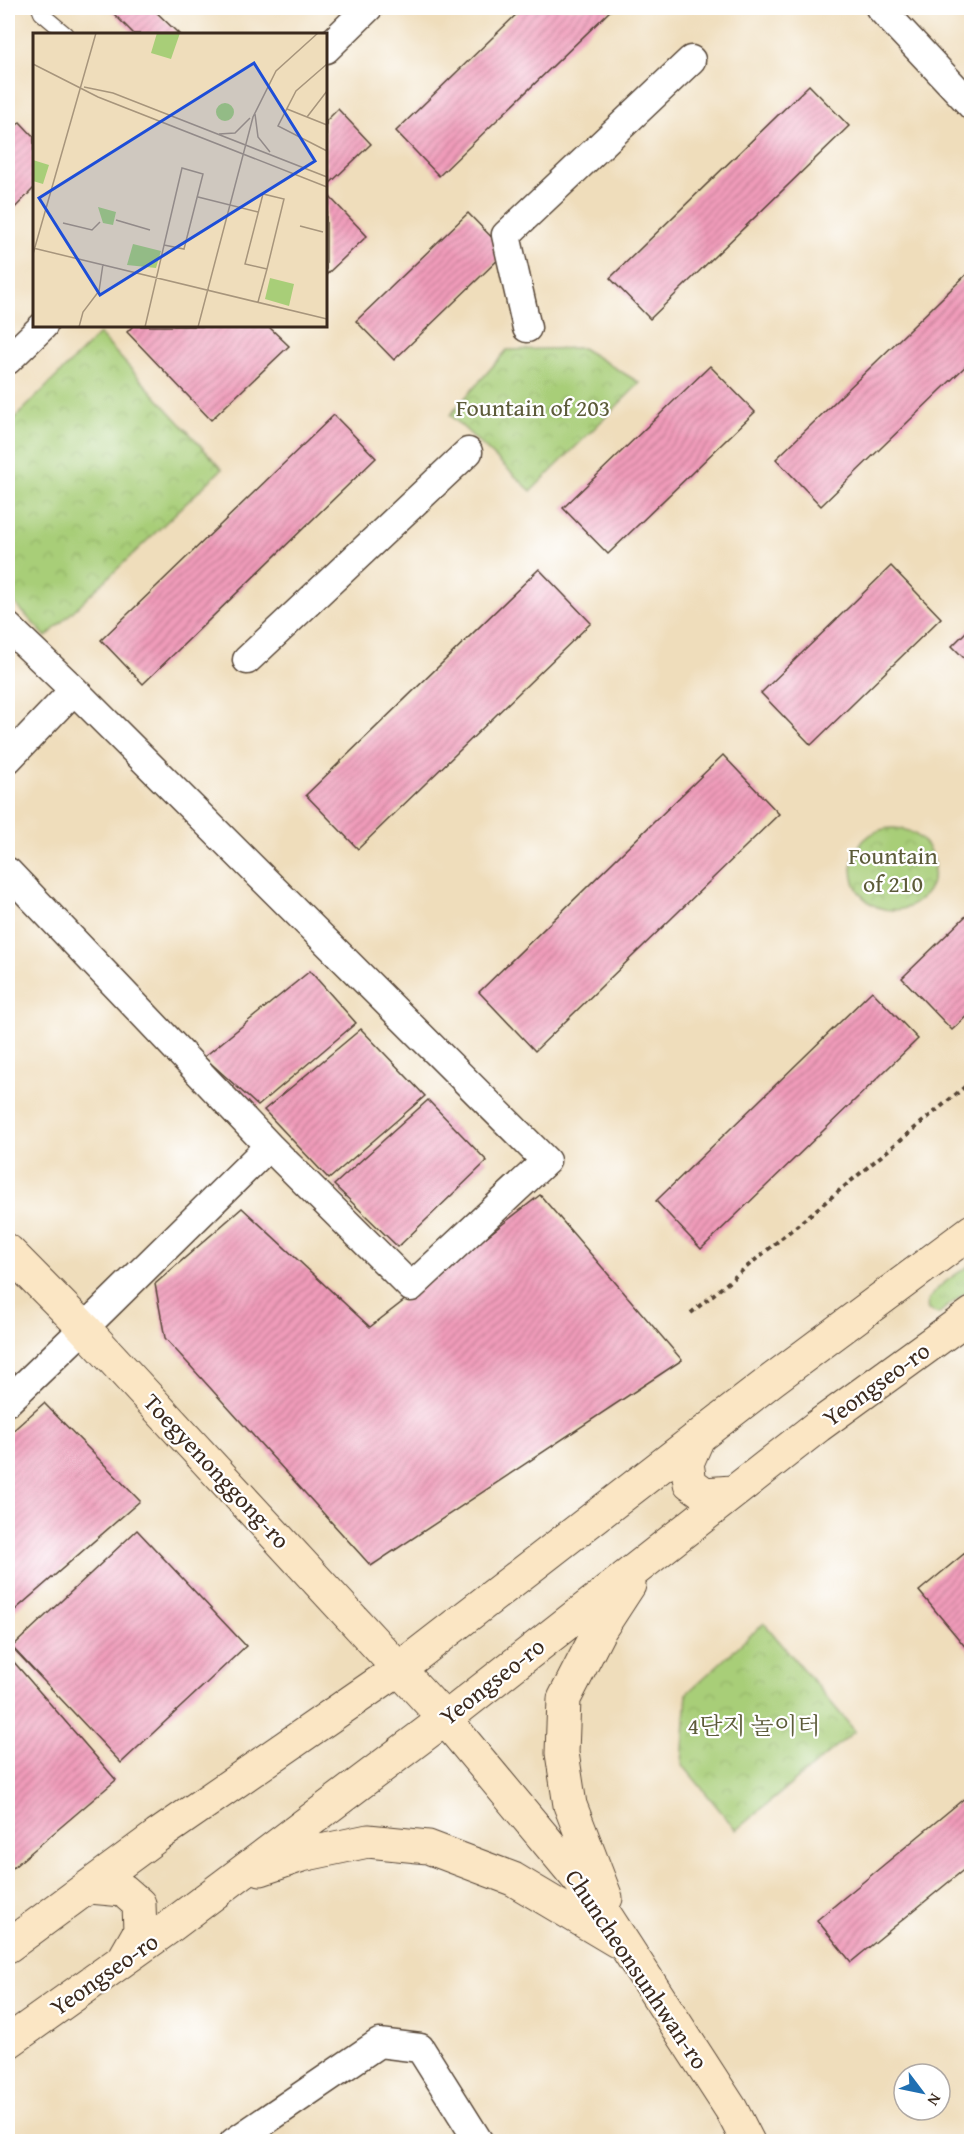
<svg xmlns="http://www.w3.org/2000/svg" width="979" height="2149" font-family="'Gentium Book Plus','Noto Serif KR',serif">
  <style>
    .grass { fill: url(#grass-tufts); stroke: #727c4b; stroke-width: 1.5 }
    .park { fill: url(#park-crowns); stroke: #727c4b; stroke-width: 1.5 }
    .building { fill: url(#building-hatch) }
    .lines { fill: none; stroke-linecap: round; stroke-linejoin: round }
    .lane-casing { stroke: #564536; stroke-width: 16 }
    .street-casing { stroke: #564536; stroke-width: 31 }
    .secondary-casing { stroke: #564536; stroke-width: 35 }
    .path { stroke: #564536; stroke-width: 4; stroke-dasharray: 4.5 4.5; stroke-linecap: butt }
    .lane { stroke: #fff; stroke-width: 14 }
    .street { stroke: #fff; stroke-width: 28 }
    .secondary { stroke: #fbe6c4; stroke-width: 33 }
    .labels { text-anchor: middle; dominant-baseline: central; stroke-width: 4.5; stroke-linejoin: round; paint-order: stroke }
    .park-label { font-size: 24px; fill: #5c5b39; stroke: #fff }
    .street-label { font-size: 24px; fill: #3b2a1e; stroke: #fff }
    .inset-road { fill: none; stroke: #a7957c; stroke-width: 1.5 }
    .view { fill: #1d4ed8; fill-opacity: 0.15; stroke: #1d4ed8; stroke-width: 3 }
    .inset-edge { fill: none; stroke: #3b2a1e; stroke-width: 3 }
  </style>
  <defs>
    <pattern id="grass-tufts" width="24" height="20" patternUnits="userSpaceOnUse" patternTransform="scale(1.5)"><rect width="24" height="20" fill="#a8ce78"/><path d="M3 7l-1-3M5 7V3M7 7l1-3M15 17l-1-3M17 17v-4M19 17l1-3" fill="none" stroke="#92b167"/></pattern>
    <pattern id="park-crowns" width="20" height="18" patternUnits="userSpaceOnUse" patternTransform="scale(1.5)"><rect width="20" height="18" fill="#a8ce78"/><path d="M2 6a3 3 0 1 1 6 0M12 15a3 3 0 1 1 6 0" fill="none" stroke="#92b167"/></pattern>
    <pattern id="building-hatch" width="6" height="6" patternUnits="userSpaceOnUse" patternTransform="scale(1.5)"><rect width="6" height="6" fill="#f09bba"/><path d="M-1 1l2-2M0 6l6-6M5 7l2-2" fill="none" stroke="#c47f97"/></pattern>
  </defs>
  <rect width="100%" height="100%" fill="#fff"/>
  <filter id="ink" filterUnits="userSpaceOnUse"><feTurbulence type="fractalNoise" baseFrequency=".0167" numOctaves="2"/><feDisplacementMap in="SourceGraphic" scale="12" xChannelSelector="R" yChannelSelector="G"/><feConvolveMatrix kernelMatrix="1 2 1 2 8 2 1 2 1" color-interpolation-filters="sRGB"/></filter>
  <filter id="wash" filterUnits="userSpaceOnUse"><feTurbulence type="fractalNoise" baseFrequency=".008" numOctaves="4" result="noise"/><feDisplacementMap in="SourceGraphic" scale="24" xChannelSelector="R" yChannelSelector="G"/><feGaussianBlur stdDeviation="1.35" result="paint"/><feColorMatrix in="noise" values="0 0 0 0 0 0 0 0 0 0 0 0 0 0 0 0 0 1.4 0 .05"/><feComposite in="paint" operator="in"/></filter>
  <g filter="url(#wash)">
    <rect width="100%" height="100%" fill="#efddbb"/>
    <!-- grass -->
    <path class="grass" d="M971 1264V1288L938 1314 928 1310C922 1293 959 1273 971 1264Z"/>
    <!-- park -->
    <path class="park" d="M99 334 222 469 46 637 8 596V425Z
      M582 348 640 383 531 491 450 415 507 350Z
      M852 869a41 41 0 1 1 82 0a41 41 0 1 1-82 0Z
      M764 1623 855 1731 736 1830 682 1764 687 1693Z"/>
    <g id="blocks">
      <!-- building -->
      <path class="building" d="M114 8H152L179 34H134L111 11Z
        M523 8H613L439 176 396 131Z
        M809 85 849 126 650 319 610 278Z
        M338 109 371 144 326 187V121Z
        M20 122 34 137V188L8 215V134Z
        M326 193 367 236 326 275Z
        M468 213 506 252 394 360 356 321Z
        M972 269V360L821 506 776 459Z
        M133 326H268L289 346 211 420 127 332Z
        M710 366 755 412 608 554 563 508Z
        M334 415 376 458 143 684 101 640Z
        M891 566 941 618 811 745 761 693Z
        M539 569 591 623 358 849 306 795Z
        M972 626V666L952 646Z
        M723 755 779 814 535 1051 479 992Z
        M972 910V1011L952 1030 902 978Z
        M310 971 356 1023 258 1106 204 1057Z
        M872 991 918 1039 701 1249 656 1201Z
        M361 1029 425 1096 329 1179 264 1110Z
        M428 1100 487 1161 398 1247 334 1185Z
        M540 1195 682 1360 371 1566 165 1338 155 1284 242 1208 370 1327Z
        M44 1403 140 1501 8 1616V1435Z
        M137 1530 246 1646 121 1763 12 1647Z
        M965 1553 972 1561V1655L919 1591Z
        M13 1661 116 1780 8 1872V1667Z
        M972 1792V1863L851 1962 817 1920Z"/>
    </g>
  </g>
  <g filter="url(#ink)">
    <use href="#blocks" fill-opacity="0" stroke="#564536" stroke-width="1.5"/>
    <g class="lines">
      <!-- lane casing -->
      <g class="lane-casing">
        <path id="lane" d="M39 8 41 13 66 34"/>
      </g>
      <!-- street casing -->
      <g class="street-casing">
        <path id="street" d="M880 8 972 106
          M326 49 368 8
          M527 328 506 235 691 60
          M8 360 43 326
          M8 627 74 690 546 1161 411 1287 269 1146 8 872
          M247 660 468 452
          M8 759 74 690
          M8 1401 84 1328 269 1146
          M234 2142 379 2043 420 2048 479 2142"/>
      </g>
      <!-- secondary casing -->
      <g class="secondary-casing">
        <path id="secondary" d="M8 1251 84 1328 445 1719 595 1899 731 2109 748 2142
          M698 1438 687 1463 690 1483 705 1494 732 1492
          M261 1869 302 1855 368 1841 428 1847 513 1879 617 1941
          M90 1887 123 1890 139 1904 140 1931 124 1959
          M606 1898 570 1805 562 1753 564 1699 599 1631 629 1585
          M8 1946 157 1836 400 1668 772 1380 972 1231
          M8 2042 168 1928 445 1719 818 1426 972 1314"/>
      </g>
      <!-- path -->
      <path class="path" d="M691 1313 972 1081"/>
      <!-- lane -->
      <use href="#lane" class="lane"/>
      <!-- street -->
      <use href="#street" class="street"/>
      <!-- secondary -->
      <use href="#secondary" class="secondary"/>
    </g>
  </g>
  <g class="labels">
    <!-- park labels -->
    <g class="park-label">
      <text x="533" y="407">Fountain of 203</text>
      <text x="893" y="855">Fountain<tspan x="893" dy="28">of 210</tspan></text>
      <text x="754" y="1725">4단지 놀이터</text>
    </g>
    <!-- street labels -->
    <g class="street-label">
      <text transform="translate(876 1384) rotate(-36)">Yeongseo-ro</text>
      <text transform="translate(217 1471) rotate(47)">Toegyenonggong-ro</text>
      <text transform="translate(492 1681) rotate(-38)">Yeongseo-ro</text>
      <text transform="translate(637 1969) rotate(56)">Chuncheonsunhwan-ro</text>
      <text transform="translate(104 1974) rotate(-35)">Yeongseo-ro</text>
    </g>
  </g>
  <!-- overview -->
  <g transform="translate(33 33)">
    <rect width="294" height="294" fill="#efddbb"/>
    <path d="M124 0H147L138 26 118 20ZM183 79a9 9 0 1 1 18 0a9 9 0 1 1-18 0ZM0 127 16 132 10 151 0 148ZM65 174 83 179 80 192 70 190ZM100 211 128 218 123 235 94 232ZM237 245 261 251 256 273 232 266Z" fill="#a8ce78"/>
    <path class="inset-road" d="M0 31 65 64 294 154M294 31 263 58 245 93 294 118M51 54 80 60 294 144M254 76 294 92M222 81 225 104 237 119M274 84 294 58M186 101 202 100 217 85M165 164 225 179M83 187 117 197M30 190 59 197 67 189M267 193 290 199M0 215 294 286M0 221 63 0M225 269 234 236 251 166 230 161 212 231 234 236M46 294 50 279 66 258 70 231M112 294 149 135 170 141 151 216 131 212M165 294 220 84 243 38 285 0"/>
    <path class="view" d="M221 30 282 128 67 262 6 165Z"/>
    <rect width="294" height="294" class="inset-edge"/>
  </g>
  <!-- margin -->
  <rect width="979" height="2149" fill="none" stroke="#fff" stroke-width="30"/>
  <!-- north arrow -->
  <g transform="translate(922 2092) rotate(122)"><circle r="28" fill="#ffffff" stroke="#b1aaa5" stroke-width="1.5"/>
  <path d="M0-4.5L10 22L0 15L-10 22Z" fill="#1f6fb2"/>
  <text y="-9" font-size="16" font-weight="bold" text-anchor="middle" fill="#3b2a1e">N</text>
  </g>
</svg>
